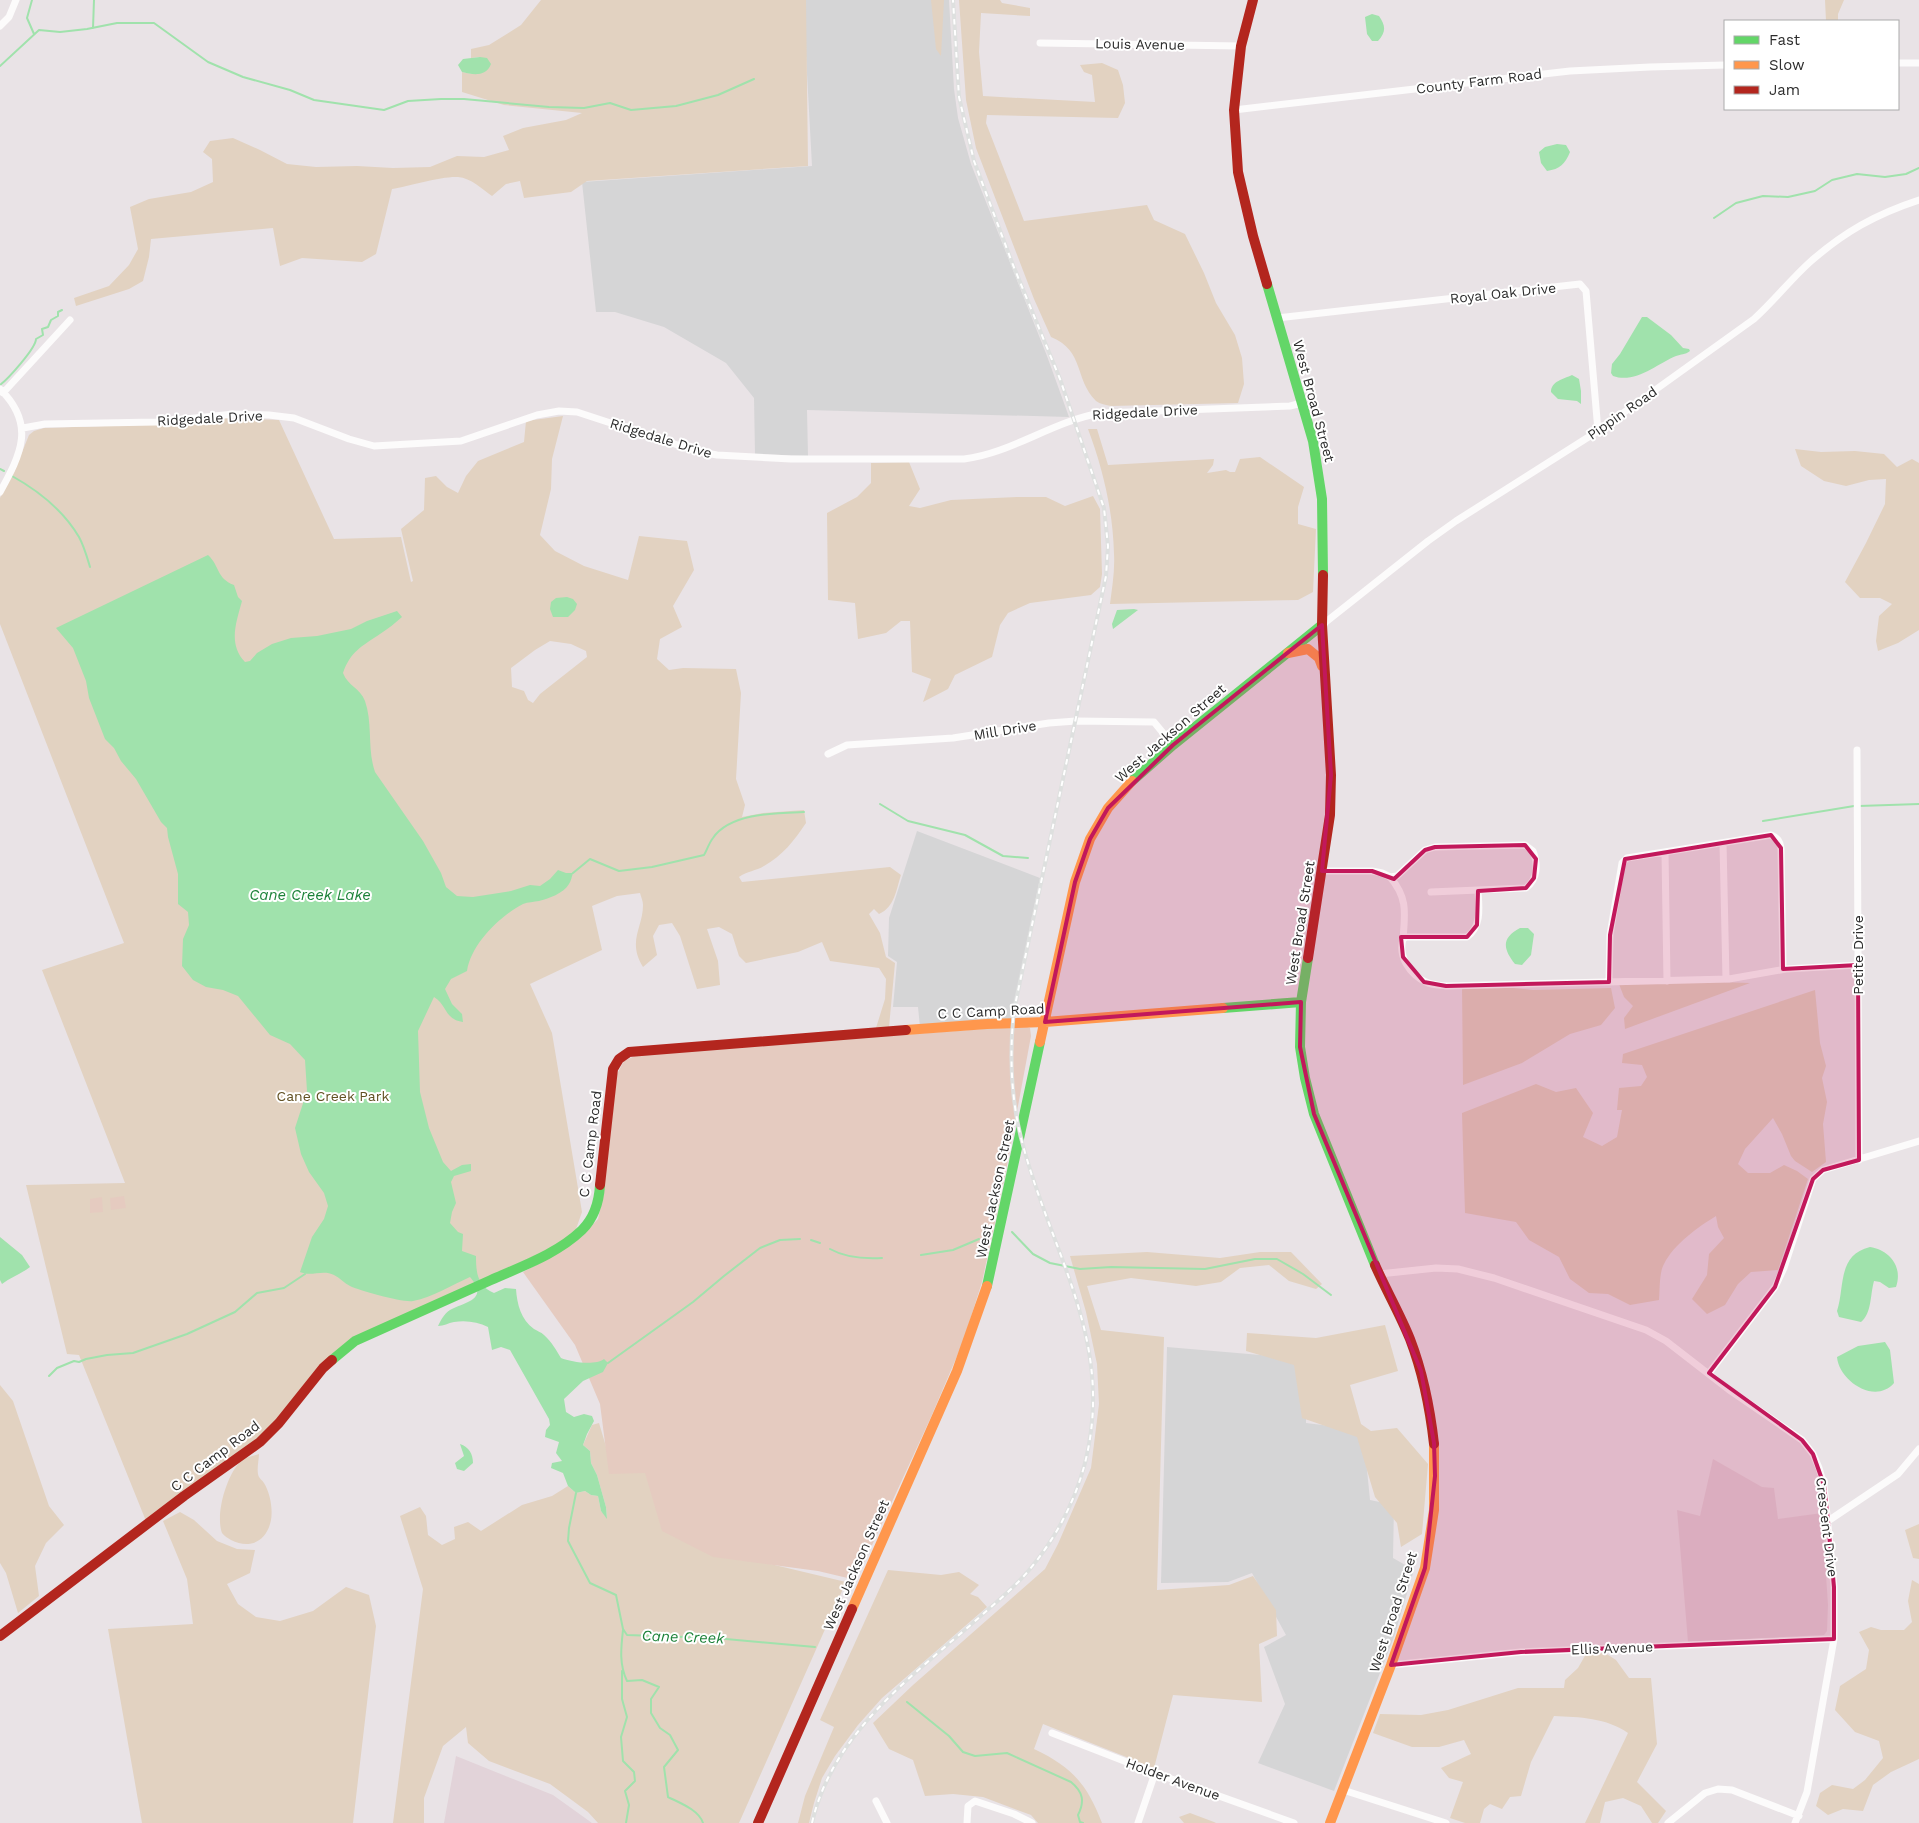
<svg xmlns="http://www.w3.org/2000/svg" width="1919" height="1823" font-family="'Work Sans',sans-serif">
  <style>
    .industrial { fill: #d5d5d6 }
    .education { fill: #e2d3d9 }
    .green { fill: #e2d2c1; fill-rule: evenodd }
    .pitch { fill: #e5cbc0 }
    .water { fill: #a0e2ac }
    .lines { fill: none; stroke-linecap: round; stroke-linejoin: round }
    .stream { stroke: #a0e2ac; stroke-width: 2 }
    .street { stroke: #fcfbfb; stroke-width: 7 }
    .fast { stroke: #63d668; stroke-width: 10 }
    .slow { stroke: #ff974d; stroke-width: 10 }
    .jam { stroke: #b3261e; stroke-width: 10 }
    .rail-casing { stroke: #dee0df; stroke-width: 4 }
    .rail { stroke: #fff; stroke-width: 2; stroke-dasharray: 5.5; stroke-linecap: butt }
    .marked { fill: #c2185b; fill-opacity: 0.2; stroke: #c2185b; stroke-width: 4; stroke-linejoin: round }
    .labels { text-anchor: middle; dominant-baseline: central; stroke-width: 4; stroke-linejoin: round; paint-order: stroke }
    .street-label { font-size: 14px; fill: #2c2c2c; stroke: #fff }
    .park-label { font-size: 14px; fill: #625123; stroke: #fff }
    .water-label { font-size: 15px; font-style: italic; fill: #1c8239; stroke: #fff }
  </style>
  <rect width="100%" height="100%" fill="#e9e3e6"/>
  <!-- industrial -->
  <path class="industrial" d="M803 0H949L954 89 958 118 971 164 1047 356 1069 417 807 410 808 456 755 454 754 398 726 363 664 327 615 312H596L582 182 812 166Z
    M917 831 1040 878 1011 1019 920 1027 918 1007H893L897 962 888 956 889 918Z
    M1167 1347 1306 1359V1423L1363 1430 1370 1500 1394 1505 1393 1558 1414 1570 1394 1637 1334 1791 1258 1763 1285 1704 1264 1647 1286 1635 1252 1573 1228 1582 1161 1583Z"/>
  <!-- education -->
  <path class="education" d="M1713 1459 1762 1487 1774 1488 1778 1519 1822 1513 1828 1605 1827 1631 1824 1635 1688 1642 1677 1510 1700 1516Z
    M456 1756 553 1795 592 1823H444Z"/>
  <!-- green -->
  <path class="green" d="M541 0H806L808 166 587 181 571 192 524 198 520 181 506 184 492 196C482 189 471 178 458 177 442 176 409 186 392 189L376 254 362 262 302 258 280 266 273 228 151 239 149 257 143 281 129 289 76 306 74 298 109 286 129 265 138 249 130 207 149 199 191 192 213 182 212 159 203 152 210 141 233 138 260 150 287 164 316 167 357 166 393 168 430 167 457 156 484 157 509 150 503 136 523 128 566 120 582 113 504 105 462 92V72L472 74 480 57 471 58V49L489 45 521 25Z
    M931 0H944L941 56 936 49Z
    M959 0H1000L1002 3 1030 8V16L981 13 979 52 983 96 1095 102 1092 75 1084 72 1080 65 1102 63 1118 70 1123 85 1125 103 1118 118 987 115 986 123 1024 221 1147 205 1154 220 1185 234 1204 273 1216 303 1235 335 1242 358 1244 384 1238 403 1111 406C1106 405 1100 404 1096 401 1074 379 1085 351 1051 337L1034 299 976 148 966 100Z
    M1825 0H1844L1838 14V21H1826Z
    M563 416 552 459 551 489 540 535 555 551 584 566 628 580 639 536 687 541 694 570 673 606 682 627 660 639 657 659 669 670 683 668 736 669 741 693 736 779 745 805 742 817 763 813 804 810 806 823C794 841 783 855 764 866 756 871 747 871 739 877L742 882 890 867 901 875C896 890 895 907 879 914L874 909 869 914 880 933 886 957 895 963 889 1027 876 1028 885 999 886 979 879 968 830 961 822 942 798 952 746 963 739 956 732 934 719 927 707 929 718 961 720 985 697 989 680 936 672 923 659 925 653 936 657 955 643 967C627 941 643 928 643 905 643 901 641 897 640 893L617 896 592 906 602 950 530 984 552 1033 582 1212 575 1232 549 1249 347 1344 267 1432 146 1521 79 1355 67 1354 26 1185 125 1183 42 970 124 943 0 624V498L14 472 29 435 34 431 44 428 168 424 225 418 279 420 334 539 401 537 411 582 413 581 401 529 424 510 425 478 436 476 447 487 458 493 466 476 478 461 524 442 526 421ZM550 641 571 644 586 651 587 657 540 694 533 703 528 700 524 691 512 687 511 668 535 650Z
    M1088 429H1097L1108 465 1214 459 1213 465 1207 473 1226 470 1230 472H1235L1240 459 1260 457 1304 487 1298 507V524L1316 529 1313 592 1298 600 1110 604C1112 588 1115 571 1114 554 1113 511 1103 469 1088 429Z
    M1795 449 1821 452 1855 451 1884 454 1897 467 1912 459 1919 463V630L1898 643 1878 651 1876 641 1879 616 1892 604 1880 598H1860L1845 582 1866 543 1885 504 1886 479 1869 480 1846 486 1824 481 1801 466Z
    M909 462 920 489 909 506 920 508 951 500 1017 497H1046L1065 506 1093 496 1100 509 1102 574 1100 587 1091 595 1030 603 1008 613 1000 625 992 657 955 675 948 689 923 702 931 679 912 672 910 621H901L886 633 858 639 855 603 828 600 827 513 857 497 871 483V463Z
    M1617 979 1750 983 1625 1029 1624 1018 1633 1006 1624 997Z
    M1462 983 1533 990 1611 988 1615 1008 1601 1025 1570 1034 1522 1063 1463 1085Z
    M1815 990 1820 1043 1826 1066 1822 1078 1827 1102 1823 1124 1826 1162 1812 1172 1795 1161 1791 1156 1782 1134 1773 1118 1745 1149 1738 1164 1748 1173H1770L1784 1165 1797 1171 1808 1179 1778 1270 1751 1272 1738 1284 1725 1305 1707 1314 1692 1299 1707 1275 1709 1254 1724 1238 1718 1227 1716 1216C1698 1227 1674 1244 1664 1264 1659 1273 1660 1289 1659 1300L1630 1305 1608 1294 1589 1293 1570 1279 1559 1257 1529 1240 1516 1222 1465 1213 1462 1113 1536 1084 1556 1092 1576 1088 1593 1113 1583 1137 1602 1146 1617 1137 1622 1110H1617L1619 1088 1641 1086 1647 1077 1642 1065 1622 1063 1623 1054Z
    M1147 1252 1220 1258 1260 1252H1291L1322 1284 1316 1289 1289 1281 1269 1265 1240 1268 1221 1282 1196 1286 1131 1278 1087 1286 1101 1330 1164 1337 1157 1590 1229 1585 1253 1576 1276 1610 1277 1636 1259 1644 1262 1702 1173 1695 1154 1768 1043 1724 1034 1749C1072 1767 1087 1784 1102 1823H1038L1031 1815 983 1797 953 1794 925 1796 913 1760 889 1749 873 1723 913 1685 1045 1569 1058 1544 1091 1468 1099 1404 1097 1364 1086 1312 1070 1256Z
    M1385 1325 1398 1371 1350 1385 1361 1424 1371 1431 1397 1428 1428 1464 1422 1534 1401 1547 1397 1523 1375 1497 1357 1437 1302 1418 1294 1365 1246 1351 1247 1333 1316 1338Z
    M0 1385 13 1401 49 1506 64 1525 46 1543 35 1566 39 1596 18 1613 6 1573 0 1563Z
    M599 1423 613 1470H656L716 1551 846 1582 739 1823H598L588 1812 550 1784 489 1761 468 1743 466 1727 443 1746 424 1798V1823H393L423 1589 400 1516 420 1507 426 1516 428 1535 442 1545 455 1539 454 1527 468 1522 481 1531 522 1505 552 1496 568 1486 576 1493 585 1491 591 1495 598 1496 601 1511 607 1518 606 1507 597 1475 591 1463 590 1451 583 1445 592 1425Z
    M259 1454C259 1460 256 1471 259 1477 260 1479 262 1480 264 1483 270 1493 273 1508 271 1520 267 1541 250 1550 231 1540 228 1538 224 1536 222 1533 215 1514 227 1474 241 1461 246 1457 254 1456 259 1454Z
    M180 1512 194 1520 217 1541 237 1549 255 1550 250 1573 227 1584 238 1604 256 1617 280 1621 313 1611 346 1587 369 1595 376 1626 353 1823H142L108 1629 193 1624 187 1579 163 1521Z
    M1919 1524V1559L1913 1558 1905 1530Z
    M888 1570 941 1575 959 1572 979 1585 970 1594 978 1597 987 1607 882 1698 858 1725 835 1756 822 1778 814 1803 809 1823H798L805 1796 834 1727 820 1720Z
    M1912 1580 1919 1584V1759L1891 1772 1873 1785 1863 1811 1843 1809 1828 1815 1816 1806 1820 1793 1832 1785 1853 1789 1865 1780 1883 1758 1879 1741 1855 1732 1835 1710 1840 1686 1866 1669 1869 1650 1859 1632 1871 1627 1881 1630H1904L1912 1622 1908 1601Z
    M1605 1653 1616 1660 1629 1678H1651L1657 1744 1637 1782 1666 1811 1658 1823H1652L1641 1806 1623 1798 1605 1802 1600 1823H1585L1628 1733C1607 1718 1579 1717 1554 1716L1531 1762 1521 1796 1510 1797 1502 1809 1490 1804 1484 1809 1480 1823H1465L1450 1818 1463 1782 1449 1778 1441 1768 1471 1754 1464 1740 1439 1747H1412L1373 1733 1380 1714 1421 1715 1448 1710 1518 1688H1564L1565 1680 1578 1668 1586 1654Z
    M1190 1813 1214 1822 1216 1823H1184L1179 1817Z"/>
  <!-- pitch -->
  <path class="pitch" d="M1024 1026 1030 1028 1031 1036 1005 1176 982 1282 963 1342 931 1417 856 1580 818 1571 713 1557 662 1531 645 1473 609 1474 600 1404 575 1345 523 1272 555 1255 582 1236 598 1219 603 1197 617 1074 624 1061 639 1054Z
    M124 1196 126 1208 111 1210 110 1198Z
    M102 1197 103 1212 90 1213V1199Z"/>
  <!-- water -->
  <path class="water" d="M1372 14 1379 16C1386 26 1386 32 1378 41H1372L1367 34 1365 17Z
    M480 57 487 58 491 64C486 77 473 75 462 72L458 65 463 59Z
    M1557 144 1566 145 1570 152C1565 164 1560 169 1547 171L1541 163 1539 152 1545 147Z
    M1642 317H1647L1671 335 1683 348 1689 349 1690 351C1685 355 1681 354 1676 356 1657 364 1635 384 1613 376L1611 373 1612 364 1620 354Z
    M1572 375 1579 379 1581 391V404L1577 401 1558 399 1551 392C1551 381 1564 379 1572 375Z
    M208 555C220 566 216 578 234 585L238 597 242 601C236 623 228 644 245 662L250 661 257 653 272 644 291 638 317 636 351 629 367 621 397 611 402 617C395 623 388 629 380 634 362 646 350 652 343 673 348 686 360 688 365 701 373 724 367 749 375 772L423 841 441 873 446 887 457 896 473 897 511 891 530 885 540 886 550 879 558 870 566 873H573C572 876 571 881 569 884 564 893 548 899 539 901 534 902 528 902 523 904 500 916 471 944 467 971L451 979 445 989 452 1004 462 1014 463 1022C444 1019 448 1006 434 997L418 1031 420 1092 429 1128 443 1162 451 1171 462 1165 471 1164V1171L454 1176 451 1182 456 1203 452 1212 450 1223 458 1232 463 1234 462 1251 476 1256C476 1272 477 1286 494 1293L505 1288 516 1289C517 1304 521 1320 534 1329 537 1331 541 1332 544 1335 552 1342 556 1350 561 1358 571 1362 595 1366 604 1359L608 1363 603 1372 583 1381 564 1399 566 1412 574 1417 584 1414 592 1416 594 1421 587 1434 583 1445 590 1451 591 1463 597 1475 606 1507 607 1519 601 1511 598 1496 591 1495 585 1491 576 1493 568 1486 563 1473 551 1468 552 1463 562 1461 556 1453 559 1442 545 1437 546 1430 550 1425 549 1419 510 1350 501 1347 492 1350 488 1327C478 1322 466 1320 454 1322 448 1323 444 1326 438 1326 441 1320 444 1314 450 1310 464 1302 490 1300 470 1277 452 1285 433 1297 413 1301 404 1303 360 1291 350 1286 344 1283 340 1278 334 1275 323 1269 311 1277 300 1272L312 1237 324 1219 328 1206 324 1193 309 1172 301 1154 295 1128 307 1091 305 1060 290 1044 270 1035 238 996 223 990 206 987 193 980 182 966 183 939 189 925 188 912 178 904V874L168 837 167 828 161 822 136 779 121 761 114 748 105 739 89 698 86 681 73 648 56 628Z
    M567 597 573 599 577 604 575 610 568 617H553L550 609 551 602 556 598Z
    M1134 609 1138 610 1113 629 1112 624 1117 610Z
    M1520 928H1528L1534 934 1531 955 1522 965 1515 964C1503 949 1501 938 1520 928Z
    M0 1237 22 1255 30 1267C21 1274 11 1277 2 1284L0 1280Z
    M1870 1247C1890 1250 1903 1267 1896 1287L1889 1288 1880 1282 1874 1281C1870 1295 1872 1313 1861 1322L1839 1317 1837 1311C1845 1287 1837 1255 1870 1247Z
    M1885 1342 1890 1350 1894 1383C1875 1405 1839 1381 1837 1357L1858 1346Z
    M460 1444C469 1447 473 1454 473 1463L464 1471 457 1469 455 1463 464 1456Z"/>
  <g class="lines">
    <!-- stream -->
    <path class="stream" d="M32 0 27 18 34 34
      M93 28 94 0
      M0 66 39 30 60 32 87 29 117 23H154L208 62 243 77 290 90 314 100 384 110 408 101 441 99H464L549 107 584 108 610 103 631 110 676 106 718 95 754 79
      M1714 218 1736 203 1763 196 1788 197 1815 191 1832 180 1857 174 1885 177 1906 174 1919 168
      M0 385C8 379 36 348 36 339L43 335 42 329 48 327 51 320 58 316V312L62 310
      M0 469 4 471
      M12 476C39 491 63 510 79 537 84 546 87 557 90 567
      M880 804 908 821 965 835 1003 856 1028 858
      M1859 806 1919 804
      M1763 821 1854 806
      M573 873 590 859 619 871 652 867 704 855C707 850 709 843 713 838 730 813 776 813 804 812
      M1012 1232 1033 1254 1050 1263 1080 1269 1111 1267 1205 1269 1255 1259H1277L1303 1274 1331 1295
      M811 1240 820 1243
      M830 1249C846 1258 864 1259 882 1258
      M921 1255 953 1250 979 1239
      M608 1363 693 1302 724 1276 760 1248 780 1240 800 1239
      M49 1376 57 1368 74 1361 79 1362 86 1359 107 1355 133 1353 187 1334 235 1312 257 1293 284 1288 305 1274
      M576 1493 569 1528 568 1541 590 1583 616 1595 623 1629 627 1635 715 1638 815 1647
      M623 1630C621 1648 619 1664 627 1681L642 1680 659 1687 651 1699V1713L660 1728 670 1735 678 1750 664 1767 668 1797C680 1803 699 1810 703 1823
      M622 1671V1699L627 1717 621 1737 623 1761 634 1772 635 1781 625 1791 629 1805 626 1823
      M907 1702 949 1736 963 1752 975 1756 1007 1753 1071 1782C1083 1792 1085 1801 1078 1815L1080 1822 1083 1823"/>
    <!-- street -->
    <path class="street" d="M0 26 9 17 16 0
      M1040 43 1241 46
      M1898 63H1919
      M1234 110 1570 71 1650 67 1725 65
      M1277 318 1580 284 1586 291 1598 431
      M0 389C36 424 21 454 0 492
      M3 393 70 320
      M23 428 45 424 156 422 234 414 269 415 294 418 349 439 374 446 461 441 537 415 559 411 577 412 696 451 717 455 791 459H964C1012 453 1053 421 1101 413L1290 406 1302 403
      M1322 625 1428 541 1456 521 1598 431 1754 319C1774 301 1791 279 1810 262 1844 232 1876 214 1919 200
      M1857 750 1859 1160
      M828 754 847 745 953 738 1049 723 1076 721 1154 722 1173 745
      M1723 843 1726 979
      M1665 852 1667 981
      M1322 871H1372L1382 873 1390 877 1397 876 1425 850 1435 847 1525 845 1533 851C1538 864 1538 879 1526 888L1431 892
      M1390 877C1408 898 1405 913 1403 939
      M1478 891C1479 907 1482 926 1467 937H1406L1403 939C1398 957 1410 975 1426 982 1432 985 1439 985 1446 986L1729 979 1786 969 1858 965
      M1609 982 1610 935 1622 863 1627 858 1771 835C1778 838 1780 841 1781 848L1783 969
      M1379 1274 1436 1268 1458 1269 1494 1278 1646 1330 1666 1341 1728 1389 1802 1440 1813 1454 1819 1468 1824 1485 1834 1587V1639L1807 1792 1795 1823
      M1709 1373 1775 1287 1784 1268 1813 1179 1823 1170 1919 1141
      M1828 1521 1898 1474 1919 1449
      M1391 1665 1521 1652 1834 1639
      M1052 1733 1155 1773 1294 1823
      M1343 1790 1446 1823
      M876 1801 887 1823
      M967 1823 968 1806 975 1801 1014 1814 1032 1823
      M1138 1823 1155 1773
      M1668 1823 1705 1793 1718 1789 1732 1790 1799 1816"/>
    <!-- fast -->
    <path class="fast" d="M1267 284 1313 441 1322 499 1323 575
      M1132 781 1173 745 1322 625
      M1308 958 1301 1002 1300 1047 1305 1078 1314 1114 1375 1265
      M1223 1008 1301 1002
      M987 1286 1040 1042
      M332 1360 355 1341C400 1321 446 1300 491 1280 522 1266 557 1254 582 1230 594 1218 599 1203 600 1185"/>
    <!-- slow -->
    <path class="slow" d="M1288 653 1308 649 1319 658 1322 666
      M906 1030 987 1024 1045 1022 1223 1008
      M1040 1042 1075 882 1090 839 1108 808 1132 781
      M852 1609 957 1371 987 1286
      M1330 1823 1391 1665 1425 1568 1434 1510V1444"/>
    <!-- jam -->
    <path class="jam" d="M1253 0 1241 46 1234 110 1238 172 1253 236 1267 284
      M1308 958 1330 815 1331 775 1322 625 1323 575
      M600 1185 613 1069 619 1059 629 1052 906 1030
      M1375 1265C1386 1290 1400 1314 1410 1339 1423 1373 1430 1408 1434 1444
      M0 1636 184 1496 260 1442 279 1423 323 1368 332 1360
      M758 1823 852 1609"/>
    <!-- rail casing -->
    <g class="rail-casing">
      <path id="rail" d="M812 1823C833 1730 916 1674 983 1614 999 1600 1016 1586 1030 1569 1055 1539 1075 1502 1085 1463 1115 1344 1054 1258 1024 1149 1011 1104 1009 1056 1014 1010L1106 576 1108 546 1104 508 1060 379 1013 265 974 161 959 97 953 0"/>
    </g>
    <!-- rail -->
    <use href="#rail" class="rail"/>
  </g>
  <!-- marked area -->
  <path class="marked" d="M1322 625 1331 775 1322 871H1372L1394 879 1425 850 1435 847 1525 845 1536 859 1534 878 1526 888 1478 891 1477 925 1467 937H1401L1403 957 1424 982 1446 986 1609 982 1610 935 1625 859 1771 835 1781 848 1783 969 1858 965 1859 1160 1823 1170 1813 1179 1775 1287 1709 1373 1802 1440 1813 1454 1824 1485 1828 1521 1834 1587V1639L1521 1652 1391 1665 1425 1568 1435 1476 1434 1443 1421 1371 1314 1114 1300 1047 1301 1002 1045 1022 1075 882 1090 839 1108 808 1173 745Z"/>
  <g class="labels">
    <!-- street labels -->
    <g class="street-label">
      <text transform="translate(1140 44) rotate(1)">Louis Avenue</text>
      <text transform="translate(1479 81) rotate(-7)">County Farm Road</text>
      <text transform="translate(1503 293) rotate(-6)">Royal Oak Drive</text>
      <text transform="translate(1314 401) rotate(75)">West Broad Street</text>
      <text transform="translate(1145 412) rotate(-3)">Ridgedale Drive</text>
      <text transform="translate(1622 413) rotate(-35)">Pippin Road</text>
      <text transform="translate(210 418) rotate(-3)">Ridgedale Drive</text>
      <text transform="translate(661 438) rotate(17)">Ridgedale Drive</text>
      <text transform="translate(1005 730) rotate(-9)">Mill Drive</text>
      <text transform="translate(1170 733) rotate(-41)">West Jackson Street</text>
      <text transform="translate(1300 923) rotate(-81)">West Broad Street</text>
      <text transform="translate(1858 955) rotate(-90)">Petite Drive</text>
      <text transform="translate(991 1011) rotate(-3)">C C Camp Road</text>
      <text transform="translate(590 1144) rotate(-83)">C C Camp Road</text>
      <text transform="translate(995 1189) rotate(-78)">West Jackson Street</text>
      <text transform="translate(215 1456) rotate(-37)">C C Camp Road</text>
      <text transform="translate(1827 1527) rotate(83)">Crescent Drive</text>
      <text transform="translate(856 1565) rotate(-66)">West Jackson Street</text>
      <text transform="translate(1393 1612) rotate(-72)">West Broad Street</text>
      <text transform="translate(1612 1648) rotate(-2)">Ellis Avenue</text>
      <text transform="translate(1173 1779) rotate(20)">Holder Avenue</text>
    </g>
    <!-- park labels -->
    <g class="park-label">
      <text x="333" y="1096">Cane Creek Park</text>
    </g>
    <!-- water labels -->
    <g class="water-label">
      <text x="310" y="895">Cane Creek Lake</text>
      <text transform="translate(683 1637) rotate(2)">Cane Creek</text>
    </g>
  </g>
  <!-- legend -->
  <rect x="1724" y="20" width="175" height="90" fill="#ffffff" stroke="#ababab"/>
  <rect x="1734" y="36" width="25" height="8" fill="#63d668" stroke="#ababab"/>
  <text x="1769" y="45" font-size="15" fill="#2c2c2c">Fast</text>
  <rect x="1734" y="61" width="25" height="8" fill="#ff974d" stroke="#ababab"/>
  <text x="1769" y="70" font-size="15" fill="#2c2c2c">Slow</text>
  <rect x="1734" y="86" width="25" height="8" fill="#b3261e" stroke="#ababab"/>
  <text x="1769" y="95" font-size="15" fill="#2c2c2c">Jam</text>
</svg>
